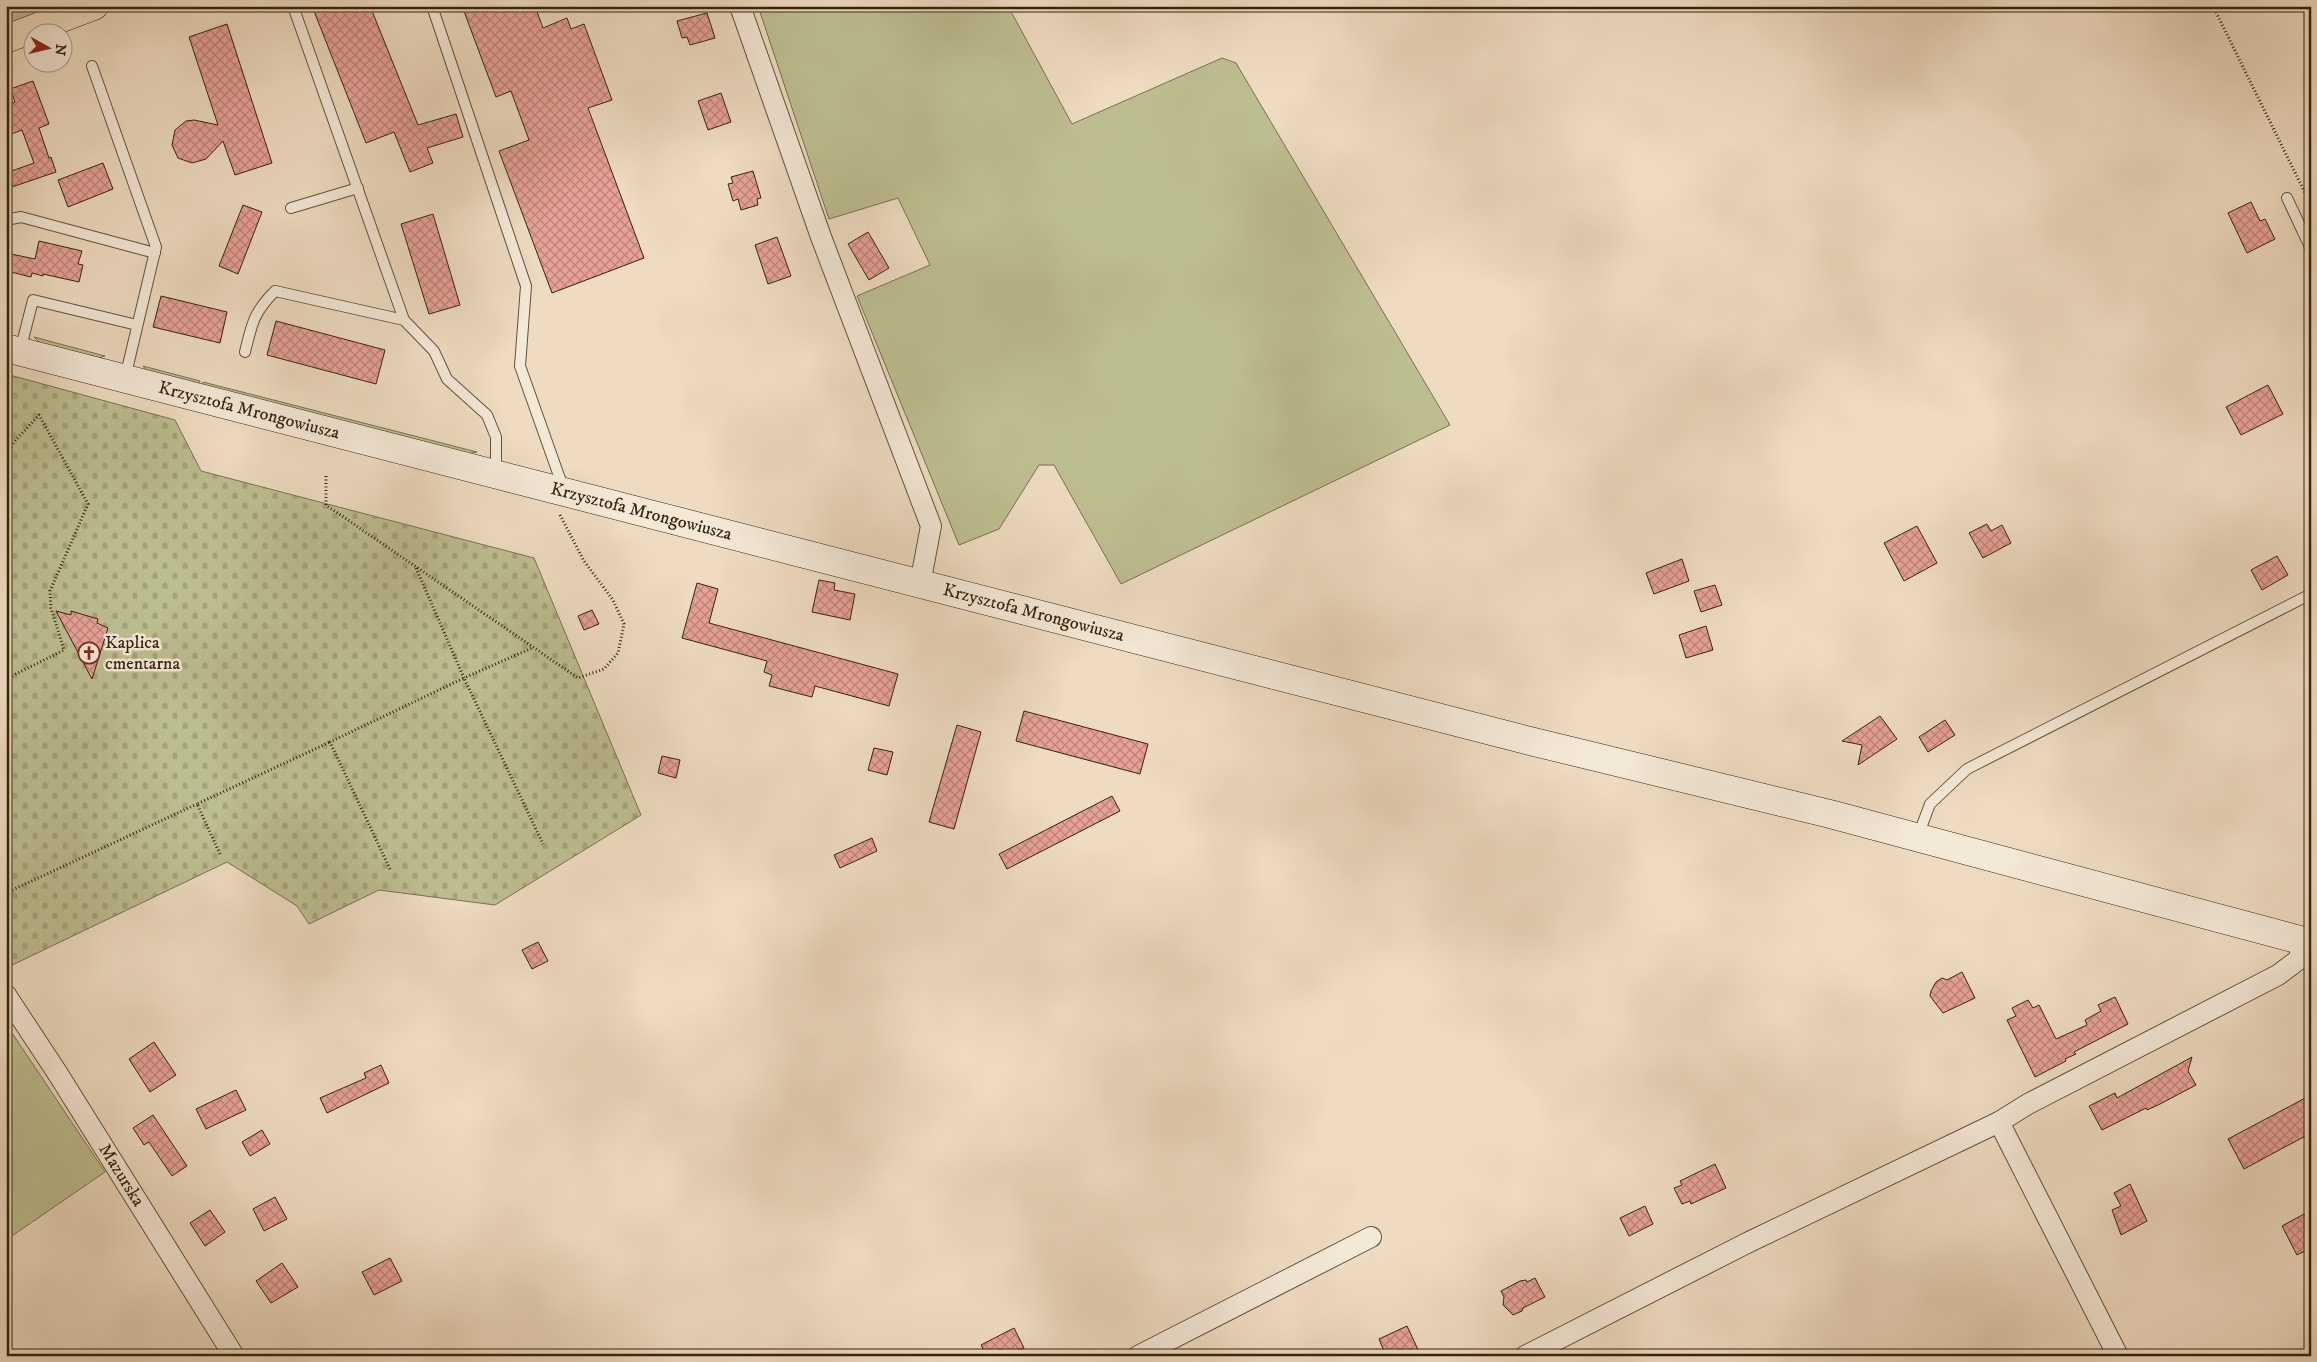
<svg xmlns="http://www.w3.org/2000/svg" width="2317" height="1362" font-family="'IM FELL DW Pica',serif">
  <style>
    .green { fill: #bdbe90; stroke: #79714e }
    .cemetery { fill: url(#cemetery-stones); stroke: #79714e }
    .building { fill: url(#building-cross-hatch); stroke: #35240d }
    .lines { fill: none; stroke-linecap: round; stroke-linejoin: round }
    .service-casing { stroke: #63523a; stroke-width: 12 }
    .minor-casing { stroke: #63523a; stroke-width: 22 }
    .secondary-casing { stroke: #35240d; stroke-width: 29 }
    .primary-casing { stroke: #35240d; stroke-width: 29 }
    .path { stroke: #35240d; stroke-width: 3; stroke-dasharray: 1 2.5; stroke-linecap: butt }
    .service { stroke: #f4e8d7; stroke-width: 10 }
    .minor { stroke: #f4e8d7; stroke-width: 20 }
    .secondary { stroke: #f4e8d7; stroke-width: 28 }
    .primary { stroke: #eedbc1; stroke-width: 28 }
    .labels { text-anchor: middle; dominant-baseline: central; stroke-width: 5; stroke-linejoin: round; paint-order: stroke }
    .street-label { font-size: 18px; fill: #35240d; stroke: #f4e8d7 }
    .poi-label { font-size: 18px; fill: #35240d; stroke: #f4e8d7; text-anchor: start }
  </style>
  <defs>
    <pattern id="cemetery-stones" width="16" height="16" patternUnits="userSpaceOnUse" patternTransform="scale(1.25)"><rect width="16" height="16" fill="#bdbe90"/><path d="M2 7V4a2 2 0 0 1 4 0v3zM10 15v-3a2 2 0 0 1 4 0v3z" fill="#a3a37b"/></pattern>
    <pattern id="building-cross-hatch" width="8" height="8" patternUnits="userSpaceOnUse" patternTransform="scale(1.25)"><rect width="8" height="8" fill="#e7a198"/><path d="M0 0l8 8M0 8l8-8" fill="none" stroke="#bc837a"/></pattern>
  </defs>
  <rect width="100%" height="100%" fill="#eedbc1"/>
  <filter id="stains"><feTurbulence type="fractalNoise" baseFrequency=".004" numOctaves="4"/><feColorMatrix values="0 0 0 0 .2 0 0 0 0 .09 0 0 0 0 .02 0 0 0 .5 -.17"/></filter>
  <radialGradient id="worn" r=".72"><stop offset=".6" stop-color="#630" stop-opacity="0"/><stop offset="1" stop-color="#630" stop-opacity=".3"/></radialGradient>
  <!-- green -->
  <path class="green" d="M6 6H57L6 25Z
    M758 6H1008L1072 124 1222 58 1236 63 1450 425 1121 584 1054 465H1039L999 529 959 545 857 296 930 265 898 198 829 219Z
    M34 337 105 356 99 358 41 344Z
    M143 366 200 381 199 385 147 371Z
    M203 382 477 452 467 454 202 386Z
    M6 1024 105 1172 6 1240Z"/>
  <!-- cemetery -->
  <path class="cemetery" d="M6 374 175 420 201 471 534 558 641 815 495 905 379 890 309 924 297 906 227 862 6 968Z"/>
  <!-- building -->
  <path class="building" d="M312 6H370L418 125 456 114 463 137 427 148 433 163 410 172 394 132 366 143Z
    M462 6H535L543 28 567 18 571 29 584 24 612 100 588 108 644 258 552 293 499 151 529 140 511 91 496 97Z
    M707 13 715 38 690 45 687 37 682 38 677 21Z
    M227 24 272 163 235 175 223 141 206 159 192 163 178 158 172 145 175 130 186 121 194 120 218 125 189 37Z
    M33 81 49 124 39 128 49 158 51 157 56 172 6 189V173L34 163 22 130 6 136V106L15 102 10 89Z
    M721 93 731 122 708 130 698 101Z
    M103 163 113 189 68 207 58 180Z
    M753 171 761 198 757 199 758 205 741 210 738 199 733 201 728 184 733 183 731 177Z
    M2251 202 2260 221 2265 219 2275 239 2247 253 2228 213Z
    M243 205 262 212 238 274 219 266Z
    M433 214 460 305 429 314 401 224Z
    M868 232 889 268 869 280 848 244Z
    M777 237 791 276 768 284 755 245Z
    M39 241 82 251 78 264 83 265 79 282 43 274V276L32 273 31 277 7 271 11 254 35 259Z
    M161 296 227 312 220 343 153 327Z
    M276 321 385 350 376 384 267 355Z
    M2268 385 2283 414 2241 435 2226 407Z
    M1987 524 1991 531 2002 525 2011 543 1983 558 1969 533Z
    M1917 526 1937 563 1904 581 1884 543Z
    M2277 556 2288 575 2262 590 2251 570Z
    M1682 559 1689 581 1654 594 1646 573Z
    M819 580 835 583 834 590 855 594 850 620 812 612Z
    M697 583 718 589 709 623 898 674 889 706 815 686 812 697 769 686 772 675 764 672 767 661 682 638Z
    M1715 585 1722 605 1701 612 1694 591Z
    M592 610 599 624 584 630 578 616Z
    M56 611 71 615V611L98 619 97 623 108 628 92 679Z
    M1706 626 1713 650 1686 658 1679 635Z
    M1024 711 1148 744 1140 774 1016 741Z
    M1880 716 1897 739 1858 765 1862 745 1842 741Z
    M1945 720 1955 735 1928 752 1919 737Z
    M957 725 981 732 954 829 929 822Z
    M874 748 893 752 887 775 868 770Z
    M662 756 680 760 676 778 658 773Z
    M1112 796 1120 811 1007 869 999 854Z
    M872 838 877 851 840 868 834 855Z
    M538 942 548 961 532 969 522 950Z
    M1962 972 1975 998 1943 1013 1930 996 1931 991 1936 982 1942 978 1947 980Z
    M2115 997 2128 1024 2074 1052 2076 1054 2065 1059 2066 1061 2035 1077 2007 1020 2016 1016 2012 1008 2028 1000 2033 1008 2039 1005 2056 1039 2087 1025 2085 1020 2101 1011 2098 1005Z
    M154 1042 176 1075 150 1092 129 1059Z
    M2192 1057 2188 1071 2196 1085 2160 1104 2147 1110 2146 1108 2102 1130 2089 1106 2115 1093 2117 1098Z
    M381 1065 389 1083 327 1113 320 1098 366 1078 364 1073Z
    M236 1090 246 1110 206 1129 196 1109Z
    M2311 1095V1133L2244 1169 2228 1139Z
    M153 1115 187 1166 172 1176 149 1142 144 1145 133 1128Z
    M262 1130 270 1144 250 1156 242 1142Z
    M1715 1164 1726 1188 1691 1204 1690 1201 1682 1204 1674 1188 1682 1185 1680 1181Z
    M2130 1184 2147 1221 2121 1235 2112 1210 2121 1206 2114 1193Z
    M275 1197 287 1219 264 1231 253 1209Z
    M1645 1206 1653 1224 1629 1236 1620 1218Z
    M210 1210 225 1232 205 1246 190 1223Z
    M2304 1214 2311 1228V1248L2297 1255 2282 1226Z
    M390 1258 402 1281 374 1295 362 1272Z
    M282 1263 298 1287 271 1303 256 1281Z
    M1535 1278 1545 1297 1523 1308 1522 1311 1513 1315 1503 1305 1504 1297 1501 1291 1520 1281 1526 1280 1527 1282Z
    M1407 1326 1421 1356H1386L1379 1339Z
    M1014 1328 1024 1348 1010 1356H987L981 1345Z"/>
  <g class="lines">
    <!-- service casing -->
    <g class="service-casing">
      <path id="service" d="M293 6 404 320 434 351 447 379 487 415 496 437V474
        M432 6 526 286 520 366 564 490
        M92 66 156 247 125 378
        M2287 198 2311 249
        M291 208 358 188
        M6 220 21 217 155 253
        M20 351 33 300 137 325
        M245 352C252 323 254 312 275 291L404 320
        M1918 836 1930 804 1967 769 2311 594"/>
    </g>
    <!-- minor casing -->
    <g class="minor-casing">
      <g id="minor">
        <path d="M740 6 821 237 931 526 920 584"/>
        <path id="s1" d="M6 995 58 1074 234 1356"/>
        <path d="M1138 1356 1371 1237"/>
        <path d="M1525 1356 1749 1242 1999 1122"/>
        <path d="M2118 1356 1999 1122 2028 1104 2278 975 2298 960 2305 941"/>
      </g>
    </g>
    <!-- secondary casing -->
    <g class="secondary-casing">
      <g id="secondary">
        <path id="s2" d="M6 348 1526 740 1830 814 2311 943"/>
      </g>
    </g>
    <!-- primary casing -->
    <g class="primary-casing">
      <path id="primary" d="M6 39 94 6"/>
    </g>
    <!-- path -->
    <path class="path" d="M2213 6 2311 205
      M6 456 14 442 39 415 88 504 50 591 51 608 64 650 6 679
      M326 476V505L578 678 604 669 618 653 624 624 613 600 584 561 559 513
      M416 568 464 678 532 648
      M220 854 197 804 330 742
      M390 869 330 742 464 678 543 844
      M6 893 197 804"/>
    <!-- service -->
    <use href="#service" class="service"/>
    <!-- minor -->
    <use href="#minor" class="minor"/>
    <!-- secondary -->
    <use href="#secondary" class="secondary"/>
    <!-- primary -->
    <use href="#primary" class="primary"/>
  </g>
  <!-- icons -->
  <defs>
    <g id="church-ring" transform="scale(1.125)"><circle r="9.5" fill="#f4e8d7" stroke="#8f2418" stroke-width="1.5"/><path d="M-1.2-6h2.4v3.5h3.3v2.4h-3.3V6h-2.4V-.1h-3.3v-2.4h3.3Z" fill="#8f2418"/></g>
  </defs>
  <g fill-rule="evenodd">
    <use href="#church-ring" x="89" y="653"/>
  </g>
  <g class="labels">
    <!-- street labels -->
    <g class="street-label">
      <text stroke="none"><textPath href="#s2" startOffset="251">Krzysztofa Mrongowiusza</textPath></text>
      <text stroke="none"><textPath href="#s2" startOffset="656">Krzysztofa Mrongowiusza</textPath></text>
      <text stroke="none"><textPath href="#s2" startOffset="1061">Krzysztofa Mrongowiusza</textPath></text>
      <text stroke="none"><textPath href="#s1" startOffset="214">Mazurska</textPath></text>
    </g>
    <!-- poi labels -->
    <g class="poi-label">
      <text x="105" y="643">Kaplica<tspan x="105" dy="21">cmentarna</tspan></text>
    </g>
  </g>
  <!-- margin -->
  <rect width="2317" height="1362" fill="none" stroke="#eedbc1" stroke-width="25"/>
  <rect x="8" y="8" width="2302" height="1347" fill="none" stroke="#35240d" stroke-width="2.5"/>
  <rect x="12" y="12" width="2292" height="1337" fill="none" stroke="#35240d"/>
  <!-- north arrow -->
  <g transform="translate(48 48) rotate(98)"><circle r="24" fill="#f4e8d7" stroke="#a89a86"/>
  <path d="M0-4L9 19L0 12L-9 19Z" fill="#8f2418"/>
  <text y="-8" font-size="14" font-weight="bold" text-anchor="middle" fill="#35240d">N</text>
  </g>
  <rect width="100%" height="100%" filter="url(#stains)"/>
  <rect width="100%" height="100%" fill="url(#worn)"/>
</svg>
